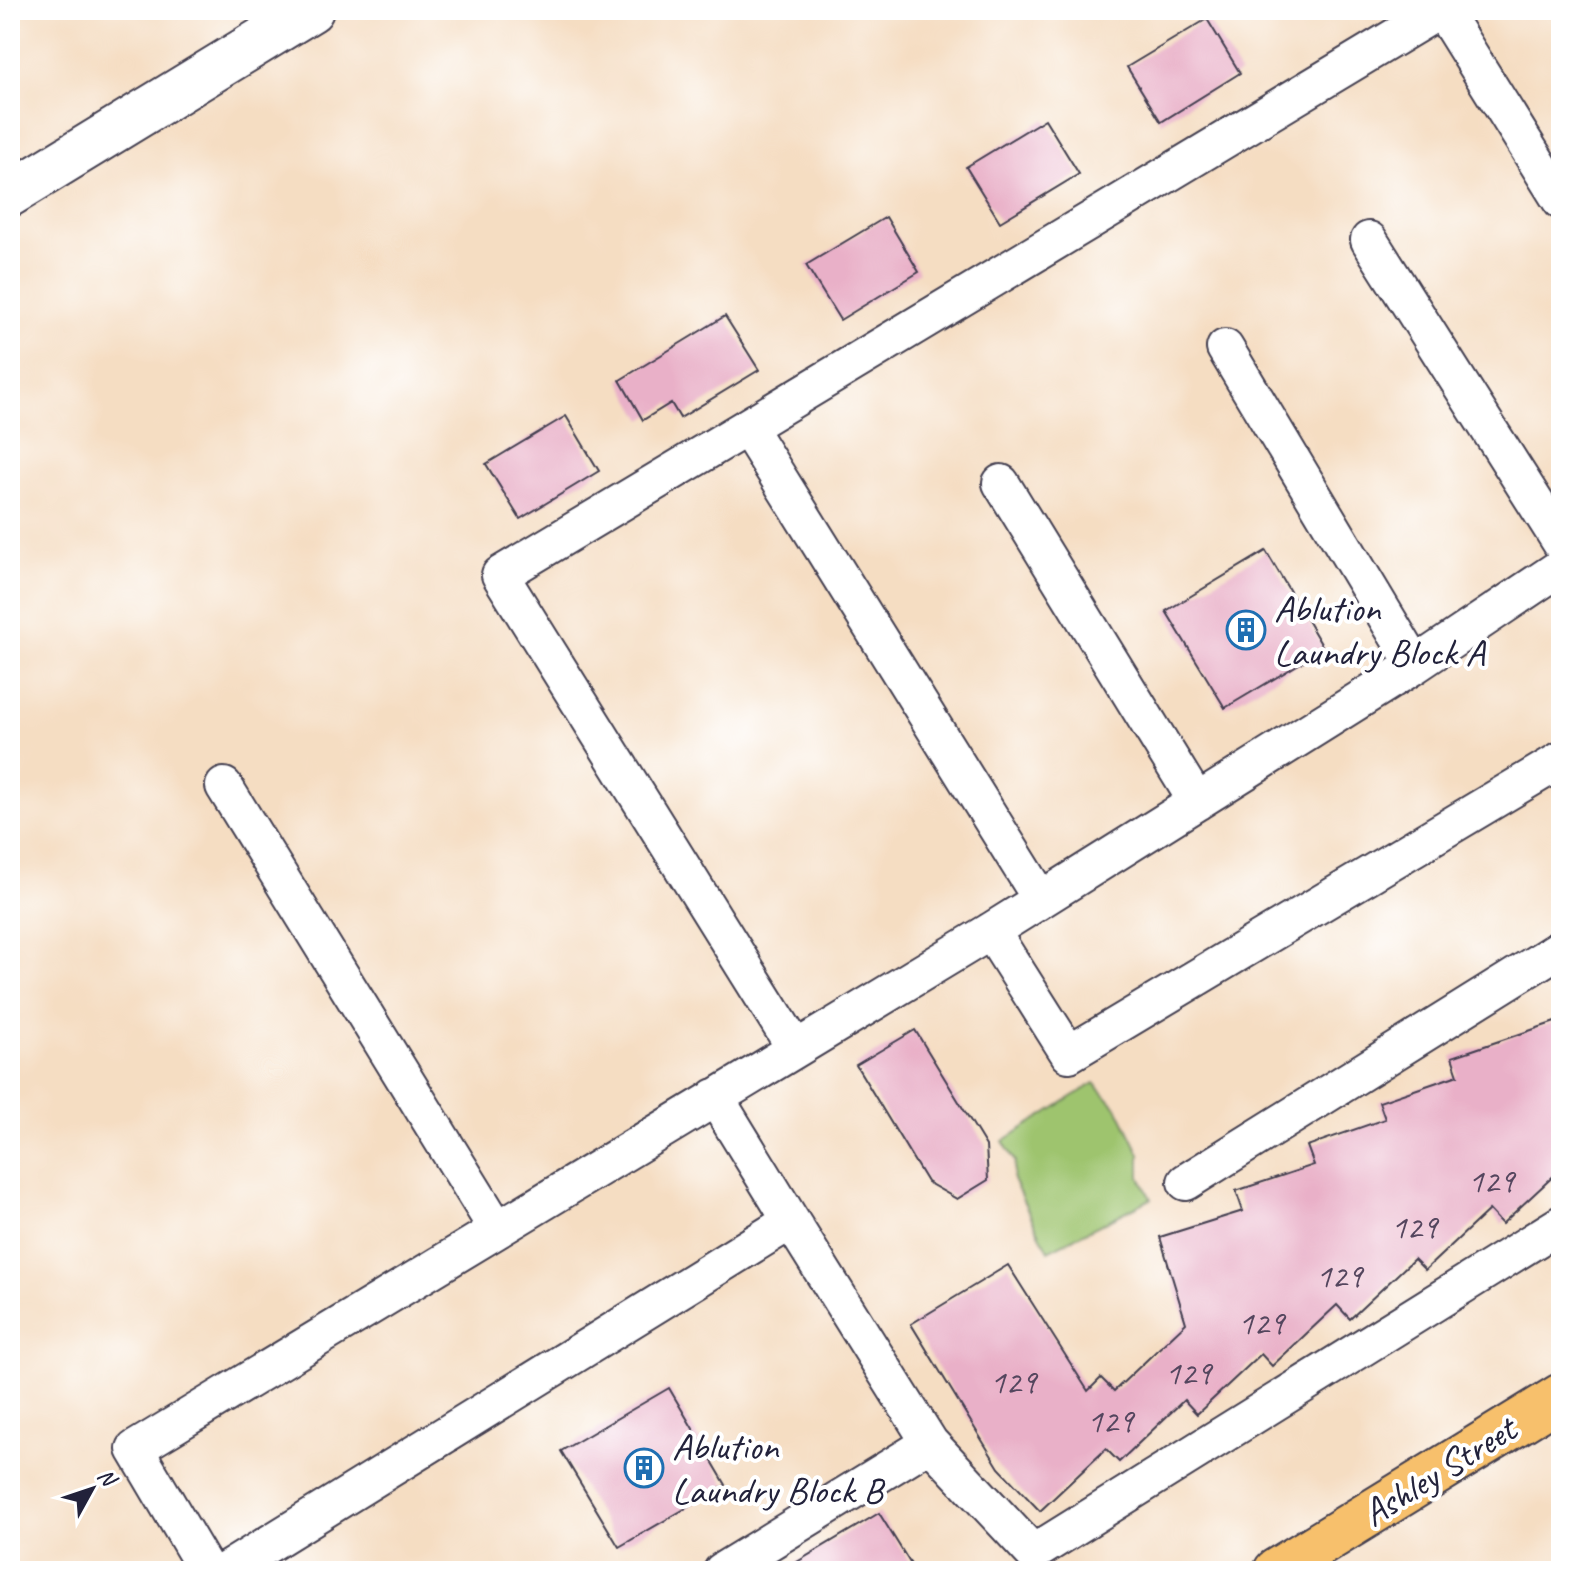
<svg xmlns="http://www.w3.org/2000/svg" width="1571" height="1581" font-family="Caveat,sans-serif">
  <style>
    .green { fill: #9ec46e; stroke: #607354; stroke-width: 2 }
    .building { fill: #e9b0c8 }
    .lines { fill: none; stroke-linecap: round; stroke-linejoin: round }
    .lane-casing { stroke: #423e4f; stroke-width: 40 }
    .street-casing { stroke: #423e4f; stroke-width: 48 }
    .primary-casing { stroke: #423e4f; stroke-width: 48 }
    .lane { stroke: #fff; stroke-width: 36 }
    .street { stroke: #fff; stroke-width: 44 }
    .primary { stroke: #f7c06c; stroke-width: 44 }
    .labels { text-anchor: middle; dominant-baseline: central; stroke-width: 8; stroke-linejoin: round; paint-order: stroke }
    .number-label { font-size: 34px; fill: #54465e }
    .poi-label { font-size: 38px; fill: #22223b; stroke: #fff; text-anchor: start }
    .street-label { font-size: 38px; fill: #22223b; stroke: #fff }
  </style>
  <rect width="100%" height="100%" fill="#fff"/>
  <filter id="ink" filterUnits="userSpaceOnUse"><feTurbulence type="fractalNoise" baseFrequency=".0125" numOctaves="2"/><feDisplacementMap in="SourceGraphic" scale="16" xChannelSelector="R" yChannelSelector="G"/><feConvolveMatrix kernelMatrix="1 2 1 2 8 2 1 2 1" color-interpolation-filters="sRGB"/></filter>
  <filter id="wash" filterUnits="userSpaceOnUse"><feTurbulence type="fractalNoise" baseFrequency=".006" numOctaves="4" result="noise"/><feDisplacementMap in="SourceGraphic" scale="32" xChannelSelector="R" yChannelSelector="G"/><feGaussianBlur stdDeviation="1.8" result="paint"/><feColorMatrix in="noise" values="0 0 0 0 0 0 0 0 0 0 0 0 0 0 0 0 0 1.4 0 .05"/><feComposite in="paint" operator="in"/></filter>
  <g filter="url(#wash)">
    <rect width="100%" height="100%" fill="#f5ddc2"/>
    <!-- green -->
    <path class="green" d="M1094 1083 1118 1109 1140 1154V1177L1151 1199 1048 1251 1013 1180 1015 1161 1003 1141Z"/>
    <g id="blocks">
      <!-- building -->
      <path class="building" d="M1207 19 1240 73 1161 122 1127 67Z
        M1045 119 1079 174 1000 222 966 167Z
        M886 217 919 272 840 320 806 265Z
        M725 316 759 370 680 418 671 403 643 420 620 380Z
        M566 416 599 471 520 519 486 464Z
        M1266 551 1324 649 1225 708 1166 611Z
        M1561 1020V1169L1502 1224 1489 1210 1425 1270 1414 1259 1350 1319 1337 1305 1272 1366 1261 1354 1197 1414 1184 1400 1119 1462 1106 1449 1040 1511 999 1468 911 1324 1008 1265 1088 1391 1101 1378 1114 1391 1186 1323 1160 1237 1243 1211 1236 1191 1314 1165 1307 1146 1385 1119 1379 1102 1458 1075 1452 1057Z
        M915 1030 986 1146 988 1180 957 1199 927 1182 856 1065Z
        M669 1388 726 1485 619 1547 561 1451Z
        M879 1513 915 1571H782Z"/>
    </g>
  </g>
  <g filter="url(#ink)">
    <use href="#blocks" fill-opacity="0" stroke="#423e4f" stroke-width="2"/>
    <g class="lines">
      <!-- lane casing -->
      <g class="lane-casing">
        <path id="lane" d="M1442 10 1561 201
          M1369 240 1561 543
          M1225 348 1415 665
          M747 427 1440 10
          M1001 483 1197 802
          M224 786 497 1229
          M991 931 1069 1054 1561 760
          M795 1048 500 575 747 427 1041 899
          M715 1097 791 1221 930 1443 1033 1553 1561 1224
          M1186 1182 1561 948
          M207 1571 135 1449 991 931 1415 665 1561 567
          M225 1571 791 1221
          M722 1571 930 1443"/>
      </g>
      <!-- street casing -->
      <g class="street-casing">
        <path id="street" d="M10 194 311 10"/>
      </g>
      <!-- primary casing -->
      <g class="primary-casing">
        <path id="primary" d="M1276 1571 1561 1396"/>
      </g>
      <!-- lane -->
      <use href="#lane" class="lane"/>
      <!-- street -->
      <use href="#street" class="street"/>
      <!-- primary -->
      <use href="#primary" class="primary"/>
    </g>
  </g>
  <!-- icons -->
  <defs>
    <g id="building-ring" transform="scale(2)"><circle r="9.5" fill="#fff" stroke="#1f6fb2" stroke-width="1.5"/><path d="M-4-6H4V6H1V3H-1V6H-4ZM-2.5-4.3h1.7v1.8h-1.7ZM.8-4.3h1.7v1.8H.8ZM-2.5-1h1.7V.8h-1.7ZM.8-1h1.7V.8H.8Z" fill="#1f6fb2"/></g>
  </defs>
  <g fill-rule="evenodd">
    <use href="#building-ring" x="1246" y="630"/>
    <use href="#building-ring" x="644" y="1468"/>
  </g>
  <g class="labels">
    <!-- number labels -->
    <g class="number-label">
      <text x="1491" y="1180">129</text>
      <text x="1414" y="1226">129</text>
      <text x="1339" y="1275">129</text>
      <text x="1261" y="1322">129</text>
      <text x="1188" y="1372">129</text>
      <text x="1013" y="1381">129</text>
      <text x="1110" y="1420">129</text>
    </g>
    <!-- poi labels -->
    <g class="poi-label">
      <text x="1274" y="608">Ablution<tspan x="1274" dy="44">Laundry Block A</tspan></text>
      <text x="672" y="1446">Ablution<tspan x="672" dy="44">Laundry Block B</tspan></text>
    </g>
    <!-- street labels -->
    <g class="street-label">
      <text transform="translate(1439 1471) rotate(-32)">Ashley Street</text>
    </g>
  </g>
  <!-- margin -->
  <rect width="1571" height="1581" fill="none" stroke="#fff" stroke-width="40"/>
  <!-- north arrow -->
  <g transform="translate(92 1489) rotate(50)" stroke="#ffffff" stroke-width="6" paint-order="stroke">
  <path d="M0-6L14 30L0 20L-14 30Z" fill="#22223b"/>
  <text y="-12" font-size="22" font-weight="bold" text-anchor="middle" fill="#22223b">N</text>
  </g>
</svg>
